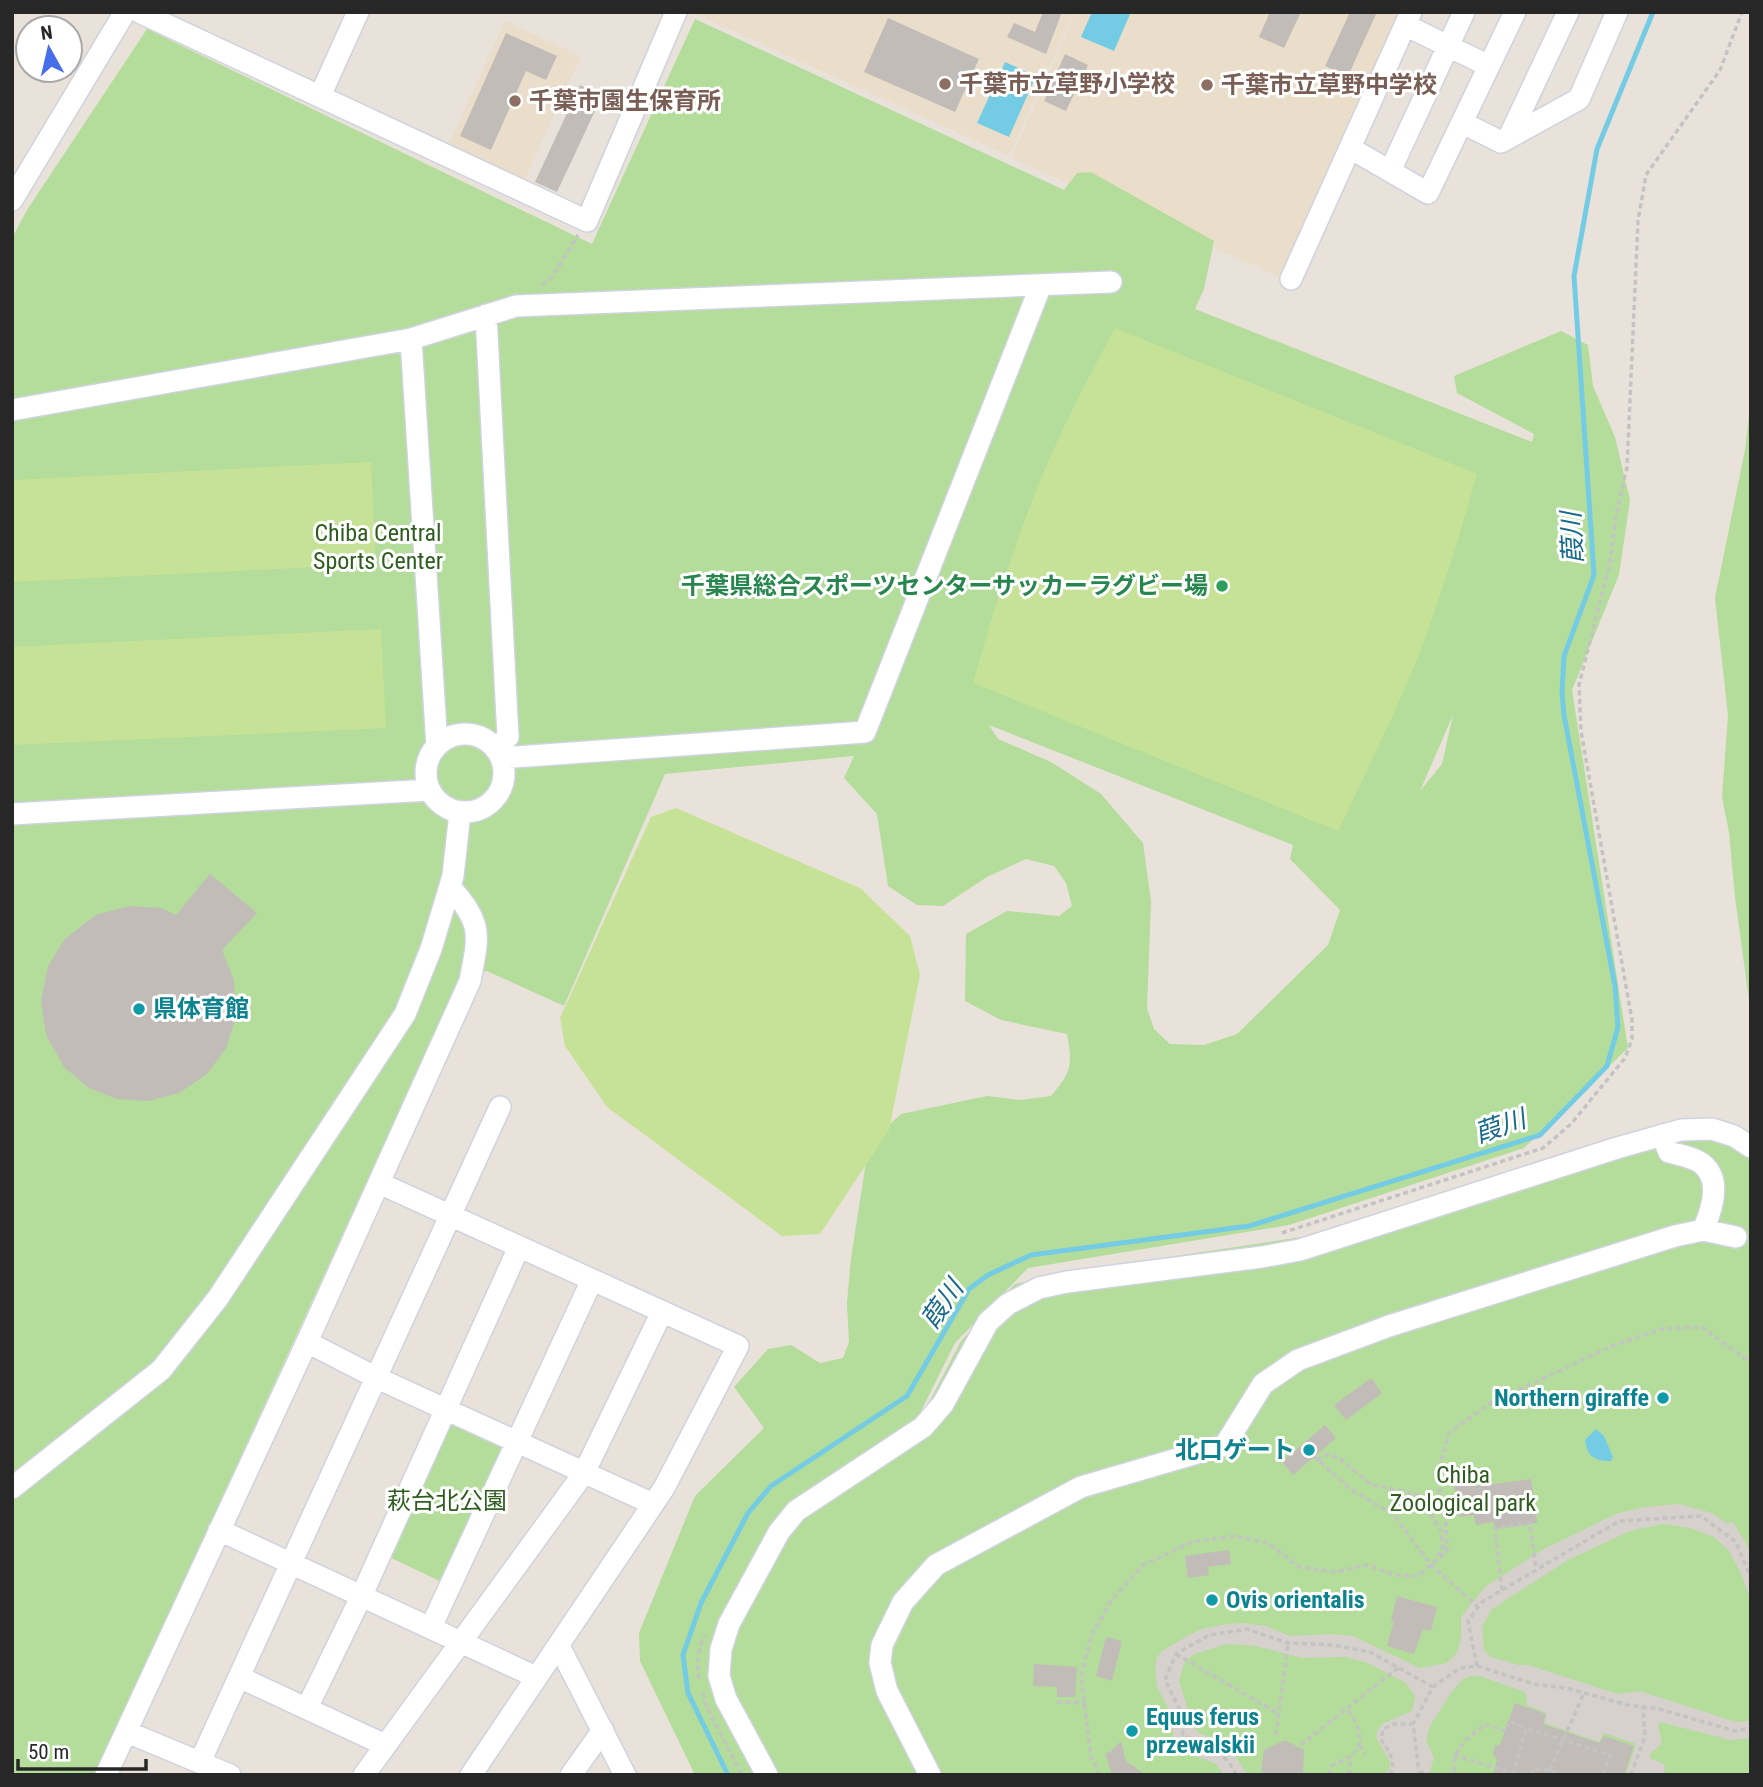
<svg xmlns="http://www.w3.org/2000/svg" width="1763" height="1787" font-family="'Roboto Condensed','Noto Sans JP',sans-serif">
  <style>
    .education { fill: #eadeca }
    .green { fill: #b4dc9a; fill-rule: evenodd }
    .pitch { fill: #c6e297 }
    .plaza { fill: #d6d1cc }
    .water { fill: #74cce4 }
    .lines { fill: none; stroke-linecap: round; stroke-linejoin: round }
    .stream { stroke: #74cce4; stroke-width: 5 }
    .building { fill: #c1bcb7 }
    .minor-casing { stroke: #cfd3df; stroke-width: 24 }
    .path { stroke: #c3c3c3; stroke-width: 3.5; stroke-dasharray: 5 3.5; stroke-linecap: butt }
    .minor { stroke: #fff; stroke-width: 21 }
    .education-dot { fill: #8d6e63; stroke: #fff; stroke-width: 2.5 }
    .leisure-dot { fill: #2e9e5b; stroke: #fff; stroke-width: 2.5 }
    .culture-dot { fill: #0f9aa8; stroke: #fff; stroke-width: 2.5 }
    .labels { text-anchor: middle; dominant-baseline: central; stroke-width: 6; stroke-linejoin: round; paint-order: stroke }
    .education-label { font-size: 24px; font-weight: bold; fill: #785e54; stroke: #fff; text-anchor: start }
    .park-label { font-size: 24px; fill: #2f5d1f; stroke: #fff }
    .leisure-label { font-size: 24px; font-weight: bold; fill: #27864d; stroke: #fff; text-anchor: end }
    .culture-label { font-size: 24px; font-weight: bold; fill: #0d838f; stroke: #fff; text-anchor: start }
    .water-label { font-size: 26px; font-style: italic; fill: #186a8b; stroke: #fff }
  </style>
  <rect width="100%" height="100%" fill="#e9e2da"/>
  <!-- education -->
  <path class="education" d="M691 12H1074L1009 156Z
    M1076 12H1402L1282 278 1011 158Z
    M505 21 581 56 524 181 448 146Z"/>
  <!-- green -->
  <path class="green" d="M695 19 1064 190 1077 173 1091 172 1214 241 1204 289 1195 309 1532 442 1534 434 1457 393 1454 376 1561 331 1588 345 1593 386 1615 437 1630 500 1619 575 1572 690 1628 1048 1524 1148 1289 1225 1028 1268 955 1343 919 1415 923 1414 961 1341 1015 1284 1088 1269 1328 1233 1571 1154 1737 1128 1751 1139V1775H695L640 1661 639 1633 695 1496 764 1428 734 1387 768 1349 791 1345 820 1363 843 1358 849 1342 847 1303 851 1258 869 1143 901 1114 987 1096 1020 1100 1051 1096C1071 1073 1073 1065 1067 1034L1001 1020 965 1001 966 934 1007 911 1059 916 1072 906 1066 883 1054 866 1026 859 987 877 943 906 917 905 888 886 877 814 844 778 854 756 665 774 564 1006 487 971 459 980 95 1775H12V238L27 210 147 29 592 244ZM1453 715 1442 764 1420 791ZM989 725 1293 845 1290 859 1340 910 1328 945 1237 1034 1204 1045 1170 1044 1154 1029 1147 1008 1151 901 1143 843 1101 794 1051 762 998 739Z
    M1749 415H1751V1015L1735 897 1729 832 1722 797 1728 715 1715 598 1745 450Z
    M450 1420 507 1446 444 1583 387 1556Z"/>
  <!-- pitch -->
  <path class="pitch" d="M1115 328 1477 474C1459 537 1440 600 1416 662 1392 719 1365 775 1338 831L973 683C990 622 1009 561 1032 501 1055 441 1085 384 1115 328Z
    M371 462 376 564 12 582V480Z
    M381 629 386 728 12 745V647Z
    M676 808 860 888 910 936 920 975 889 1130 820 1234 782 1236 607 1107 565 1046 560 1018 651 817Z"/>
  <!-- plaza -->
  <path class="plaza" d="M1679 1504 1712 1513 1728 1524 1733 1522 1751 1552V1601L1740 1571 1729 1551 1714 1537 1690 1528 1663 1524 1630 1531 1568 1560 1492 1609 1482 1627 1484 1650 1491 1657 1519 1665H1528L1618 1694 1640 1691 1736 1722 1751 1721V1738L1731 1740 1660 1722 1658 1726 1662 1743 1650 1754 1651 1759 1662 1763 1665 1766 1664 1775H1626L1636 1744 1604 1733 1599 1742 1545 1723 1546 1713 1527 1705 1525 1692 1480 1676H1471L1463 1679 1453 1690 1430 1726 1426 1741 1434 1757 1429 1775H1383L1389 1770 1390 1762 1376 1737 1379 1728 1384 1723 1412 1711 1415 1696 1406 1683 1368 1663 1346 1657 1302 1658 1256 1646 1226 1644 1192 1655 1184 1664 1179 1681 1194 1728 1199 1733 1225 1743 1234 1753 1247 1775H1224L1216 1764 1183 1751 1175 1742 1168 1708 1157 1687 1155 1668 1157 1657 1162 1651 1191 1634 1202 1629 1227 1624 1244 1623 1266 1626 1290 1636 1331 1634 1353 1636 1420 1668 1447 1663 1457 1653 1461 1637V1617L1485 1587 1542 1550 1618 1513 1645 1507Z"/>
  <!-- water -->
  <path class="water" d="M1092 12H1131L1114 51 1081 37Z
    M1005 62 1036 76 1009 137 977 123Z
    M1596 1429 1604 1436 1613 1457 1611 1461C1594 1461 1587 1456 1585 1440Z"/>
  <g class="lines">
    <!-- stream -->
    <path class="stream" d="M728 1775 688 1693 683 1655 701 1603 748 1513 771 1486 907 1396 969 1289 988 1275 1031 1255 1249 1226 1540 1135 1607 1066 1618 1027 1615 986 1564 715 1562 692 1564 656 1594 575 1574 276 1597 149 1653 12"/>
  </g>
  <!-- building -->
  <path class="building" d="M1043 12H1062L1046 54 1007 37 1014 23 1035 32Z
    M1270 12H1301L1284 48 1259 37Z
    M1350 12H1377L1348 76 1325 66Z
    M888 18 979 59 955 112 864 72Z
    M506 33 557 56 546 80 526 71 491 150 460 136Z
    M1065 54 1088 65 1066 111 1044 101Z
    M580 85 602 96 557 192 535 182Z
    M210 874 257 913 222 950 234 980 236 1017 226 1048 207 1074 179 1093 148 1101 117 1099 89 1088 64 1067 46 1035 41 1001 48 966 65 939 96 915 129 906 161 908 176 915Z
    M1371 1378 1382 1393 1346 1420 1334 1405Z
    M1325 1425 1336 1438 1293 1475 1282 1462Z
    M1474 1466 1477 1486 1531 1479 1537 1523 1494 1529V1522L1476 1525 1474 1515 1459 1517 1451 1467Z
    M1229 1550 1231 1564 1208 1567 1209 1575 1188 1578 1185 1556Z
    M1397 1596 1437 1607 1431 1631 1423 1629 1414 1654 1387 1646 1394 1621 1391 1620Z
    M1106 1637 1122 1641 1112 1681 1096 1676Z
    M1034 1664 1077 1667 1075 1697H1057V1687L1033 1686Z
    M1515 1703 1546 1714 1543 1724 1599 1743 1604 1736 1634 1746 1624 1775H1493L1497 1759 1493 1754 1495 1745H1500Z
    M1285 1740 1304 1750 1303 1775H1268L1261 1771 1264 1750Z
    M1121 1741 1126 1761 1146 1775H1112L1105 1753 1110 1752Z"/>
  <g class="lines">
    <!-- minor casing -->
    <g class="minor-casing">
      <path id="minor" d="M139 12 587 221 676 12
        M1405 25 1489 66
        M320 96 358 12
        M1463 123 1501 142 1579 99 1617 12
        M1509 137 1568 12
        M1350 148 1428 193 1515 12
        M1390 171 1464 12
        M12 200 125 12
        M1291 279 1411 12
        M486 315 508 737 496 748
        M411 339 437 746
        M12 410 411 339 516 306 1111 282
        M426 773a39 39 0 1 1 78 0a39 39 0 1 1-78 0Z
        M501 758 865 732 1041 285
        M12 814 430 790
        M1662 1135 1669 1152C1679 1155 1693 1157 1701 1163 1723 1179 1712 1210 1703 1230
        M379 1183 738 1346 664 1488 471 1775
        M307 1342 377 1378 653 1504
        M12 1488 161 1370 218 1298 405 1014 431 949 453 876 460 812
        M219 1530 536 1677
        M431 1627 592 1280
        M559 1646 625 1775
        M239 1677 385 1745
        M307 1708 361 1597 519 1247
        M127 1732 230 1775
        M200 1762 500 1107
        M106 1775 307 1342 470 981C479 934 483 924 450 887
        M364 1775 584 1473 662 1312
        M571 1775 603 1730
        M767 1775 726 1699 719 1676 721 1649 729 1624 779 1532 796 1511 923 1427 943 1404 988 1322 1008 1304 1039 1288 1067 1282 1262 1257 1300 1250 1617 1148 1681 1130 1712 1129 1734 1136 1751 1147
        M930 1775 887 1691 880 1663 882 1645 903 1602 936 1565 1081 1487 1225 1445 1263 1384 1298 1360 1389 1326 1675 1236 1703 1230 1736 1237"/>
    </g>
    <!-- path -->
    <path class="path" d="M542 285 552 277 578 235
      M1282 1233 1543 1148 1571 1124 1625 1058 1632 1039V1020L1581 731 1579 685 1610 562 1616 515 1627 467 1638 221 1646 175 1720 70 1742 12
      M1314 1456 1349 1488 1394 1515 1431 1565 1478 1607
      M1317 1460 1328 1454 1339 1458 1370 1484 1418 1495 1441 1530 1443 1549 1436 1558
      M1502 1590 1495 1528 1530 1523 1536 1569
      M1176 1654 1279 1714
      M1477 1666 1468 1621 1482 1602 1619 1521 1701 1516 1736 1542 1751 1579
      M699 1679C696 1666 698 1647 705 1635
      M703 1693 706 1705 742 1775
      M1057 1702 1085 1703
      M1276 1735 1288 1644
      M1301 1745 1399 1667
      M1359 1745 1366 1754
      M1454 1755 1518 1775
      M1550 1770 1584 1693
      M1419 1772 1436 1775
      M1100 1775 1091 1757 1081 1676 1092 1634 1111 1601 1143 1565 1192 1542 1234 1536 1268 1543 1299 1567 1335 1572 1367 1565 1394 1575 1418 1576 1447 1551 1446 1526 1437 1475 1449 1433 1489 1404 1612 1346 1661 1329 1702 1327 1751 1363
      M1236 1775C1228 1753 1203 1744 1183 1735L1179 1708 1165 1680 1176 1654 1209 1635 1247 1629 1288 1643 1333 1645 1370 1652 1433 1687
      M1329 1775 1332 1766C1338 1762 1348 1759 1352 1755 1368 1742 1356 1721 1347 1709
      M1349 1775 1351 1757
      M1390 1775C1397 1762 1388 1751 1381 1739L1383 1729 1394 1724H1413
      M1417 1775 1419 1772 1413 1724 1433 1687 1460 1668 1477 1666 1534 1684 1566 1688 1628 1705 1659 1709 1735 1731 1751 1728
      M1446 1775 1454 1771C1454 1745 1467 1740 1485 1724L1505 1731 1509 1721 1526 1728
      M1513 1775 1526 1728 1610 1755 1603 1775
      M1532 1775 1533 1769 1550 1770 1561 1775
      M1631 1775 1645 1736 1643 1707"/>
    <!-- minor -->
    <use href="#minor" class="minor"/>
  </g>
  <!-- markers -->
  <g class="education-dot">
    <circle cx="945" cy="84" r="7"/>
    <circle cx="1207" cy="85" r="7"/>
    <circle cx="515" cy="101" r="7"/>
  </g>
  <circle class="leisure-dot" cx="1222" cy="586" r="7"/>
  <g class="culture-dot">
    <circle cx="139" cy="1009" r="7"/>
    <circle cx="1663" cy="1398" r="7"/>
    <circle cx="1309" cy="1450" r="7"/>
    <circle cx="1212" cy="1600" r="7"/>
    <circle cx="1132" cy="1731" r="7"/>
  </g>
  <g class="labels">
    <!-- education labels -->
    <g class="education-label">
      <text x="959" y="84">千葉市立草野小学校</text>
      <text x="1221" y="85">千葉市立草野中学校</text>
      <text x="529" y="101">千葉市園生保育所</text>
    </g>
    <!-- park labels -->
    <g class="park-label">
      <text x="378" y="533">Chiba Central<tspan x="378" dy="28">Sports Center</tspan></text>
      <text x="1463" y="1475">Chiba<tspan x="1463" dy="28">Zoological park</tspan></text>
      <text x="447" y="1501">萩台北公園</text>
    </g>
    <!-- leisure labels -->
    <g class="leisure-label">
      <text x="1208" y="586">千葉県総合スポーツセンターサッカーラグビー場</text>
    </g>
    <!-- culture labels -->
    <g class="culture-label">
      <text x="153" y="1009">県体育館</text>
      <text x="1649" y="1398" text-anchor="end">Northern giraffe</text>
      <text x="1295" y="1450" text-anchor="end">北口ゲート</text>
      <text x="1226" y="1600">Ovis orientalis</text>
      <text x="1146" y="1717">Equus ferus<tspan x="1146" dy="28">przewalskii</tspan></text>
    </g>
    <!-- water labels -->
    <g class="water-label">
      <text transform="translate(1572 538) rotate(-93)">葭川</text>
      <text transform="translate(1500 1126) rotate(-19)">葭川</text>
      <text transform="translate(942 1304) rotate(-55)">葭川</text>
    </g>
  </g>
  <!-- border -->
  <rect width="1763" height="1787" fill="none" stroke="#272727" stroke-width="28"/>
  <!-- north arrow -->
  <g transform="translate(49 49) rotate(352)"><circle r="33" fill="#ffffff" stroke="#a9a9a9" stroke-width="2"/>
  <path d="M0-5L12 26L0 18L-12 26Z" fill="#466dea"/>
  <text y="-10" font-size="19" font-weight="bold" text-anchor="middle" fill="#272727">N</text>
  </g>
  <!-- scale -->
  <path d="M18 1759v10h128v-10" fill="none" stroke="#272727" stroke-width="3.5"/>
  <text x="28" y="1759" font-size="21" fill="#272727" stroke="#ffffff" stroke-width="5" paint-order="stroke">50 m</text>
</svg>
